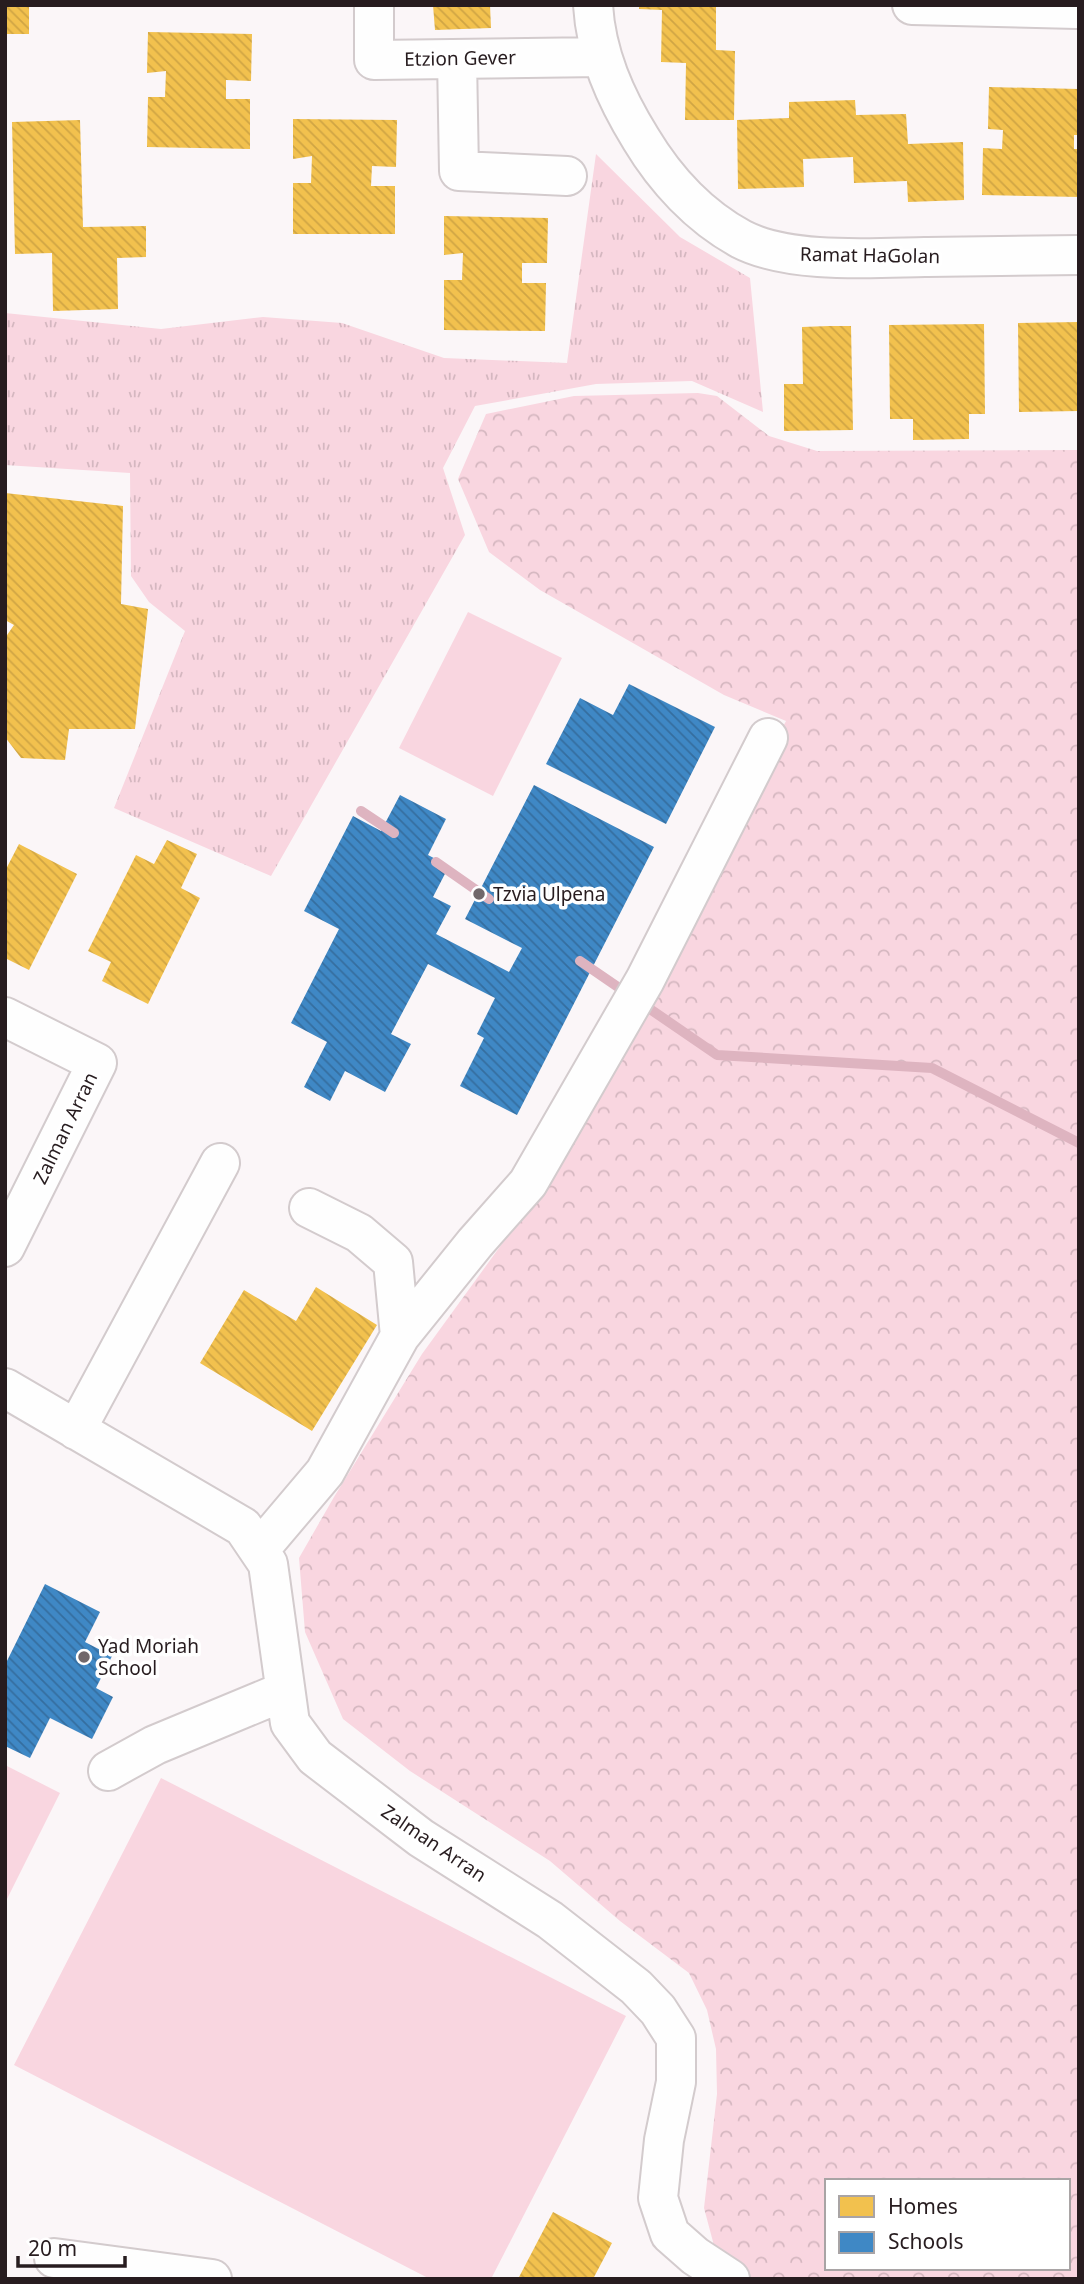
<svg xmlns="http://www.w3.org/2000/svg" width="1084" height="2284" font-family="'Noto Sans',sans-serif">
  <style>
    .green { fill: #f9d6e0 }
    .forest { fill: url(#forest-crowns); fill-rule: evenodd }
    .park { fill: url(#park-tufts) }
    .homes { fill: url(#homes-back-hatch) }
    .schools { fill: url(#schools-back-hatch) }
    .lines { fill: none; stroke-linecap: round; stroke-linejoin: round }
    .stream { stroke: #deb4c0; stroke-width: 10 }
    .minor-casing { stroke: #d3cbcd; stroke-width: 42 }
    .minor { stroke: #fefefe; stroke-width: 38 }
    .poi-dot { fill: #71686b; stroke: #fff; stroke-width: 2.5 }
    .labels { text-anchor: middle; dominant-baseline: central; stroke-width: 7; stroke-linejoin: round; paint-order: stroke }
    .street-label { font-size: 19px; fill: #271c1f; stroke: #fff }
    .poi-label { font-size: 19px; fill: #271c1f; stroke: #fff; text-anchor: start }
  </style>
  <defs>
    <pattern id="forest-crowns" width="20" height="18" patternUnits="userSpaceOnUse" patternTransform="scale(1.75)"><rect width="20" height="18" fill="#f9d6e0"/><path d="M2 6a3 3 0 1 1 6 0M12 15a3 3 0 1 1 6 0" fill="none" stroke="#d5b7c0"/></pattern>
    <pattern id="park-tufts" width="24" height="20" patternUnits="userSpaceOnUse" patternTransform="scale(1.75)"><rect width="24" height="20" fill="#f9d6e0"/><path d="M3 7l-1-3M5 7V3M7 7l1-3M15 17l-1-3M17 17v-4M19 17l1-3" fill="none" stroke="#d5b7c0"/></pattern>
    <pattern id="homes-back-hatch" width="6" height="6" patternUnits="userSpaceOnUse" patternTransform="scale(1.75)"><rect width="6" height="6" fill="#f2c14e"/><path d="M-1 5l2 2M0 0l6 6M5-1l2 2" fill="none" stroke="#d0a544"/></pattern>
    <pattern id="schools-back-hatch" width="6" height="6" patternUnits="userSpaceOnUse" patternTransform="scale(1.75)"><rect width="6" height="6" fill="#3f88c5"/><path d="M-1 5l2 2M0 0l6 6M5-1l2 2" fill="none" stroke="#356e9f"/></pattern>
  </defs>
  <rect width="100%" height="100%" fill="#fbf6f8"/>
  <!-- green -->
  <path class="green" d="M468 612 562 658 493 796 399 748Z
    M5 1765 60 1793 5 1903Z
    M161 1778 626 2016 491 2279H430L14 2065Z"/>
  <!-- forest -->
  <path class="forest" d="M698 393 717 396 769 436 817 451 1079 450V2279H713L720 2268 704 2208 717 2094 716 2049 707 2010 689 1973 620 1921 550 1861 410 1771 343 1719 305 1632 299 1558 334 1497 422 1354 536 1197 786 721 724 695 540 590 489 552 458 479 486 414 574 396ZM827 2181H1068V2268H827Z"/>
  <!-- park -->
  <path class="park" d="M596 154 680 237 750 278 763 412 692 381 596 384 475 406 443 468 465 535 271 876 114 808 185 631 149 602 131 576 130 473 5 465V313L161 329 263 317 342 323 444 358 567 363Z"/>
  <!-- homes -->
  <path class="homes" d="M5 5H29V34H5Z
    M433 5H490L491 28 435 30Z
    M639 5H716V50L735 51 734 120H685L686 63 661 62 662 10 639 9Z
    M148 32 252 34 251 81 226 80V99H250V149L147 147 148 97H165L166 71 147 73Z
    M989 87 1079 89V135H1074V149H1079V197L982 195 983 148 1002 149 1003 130 988 129Z
    M855 100 856 115 906 114 908 144 963 142 964 200 908 202 907 181 854 183 853 157 803 159 804 187 738 189 737 120 789 118V102Z
    M293 119 397 120 396 167 372 166 371 186H395V234H293V183H311L312 156 293 159Z
    M80 120 83 227 146 226V257L117 258 118 309 53 311 52 253 15 254 12 122Z
    M444 216 548 218 547 263H522V283H546L545 331 444 330V280H462L463 253 444 255Z
    M1079 322V411L1019 412 1018 323Z
    M984 324 985 414H969V439L913 440V419H890L889 325Z
    M829 326H851L853 430 784 431V384H803L802 327Z
    M5 493 123 506 121 604 148 609 135 729H69L65 760 21 758 5 737V638L14 625 5 620Z
    M167 840 197 854 181 888 200 898 148 1004 102 981 111 962 88 951 136 855 154 864Z
    M19 844 77 874 29 970 5 958V871Z
    M316 1287 377 1325 312 1431 200 1363 244 1290 296 1321Z
    M553 2212 612 2243 593 2279H518Z"/>
  <!-- schools -->
  <path class="schools" d="M629 684 715 727 666 824 546 764 580 698 613 715Z
    M534 785 654 847 517 1115 460 1086 484 1038 477 1034 495 998 428 964 391 1034 411 1044 385 1092 345 1071 330 1101 304 1087 327 1042 291 1023 339 929 304 911 353 816 381 831 400 795 446 819 428 855 449 866 433 897 451 906 436 934 509 972 522 948 465 919Z
    M45 1584 100 1612 85 1642 112 1656 96 1688 113 1697 92 1739 50 1718 30 1758 5 1746V1665Z"/>
  <g class="lines">
    <!-- stream -->
    <path class="stream" d="M361 811 394 833
      M436 862 489 899
      M580 961 717 1055 932 1068 1079 1143"/>
    <!-- minor casing -->
    <g class="minor-casing">
      <path id="minor" d="M374 5V60L601 57
        M593 5C596 54 615 97 641 139 665 179 699 216 741 239 789 264 871 258 925 257 976 256 1027 256 1079 255
        M912 5 1077 9V5
        M457 59 459 171 567 176
        M5 1017 97 1063 5 1247
        M309 1208 359 1233 393 1262 400 1336
        M5 1388 243 1527 268 1564 290 1723 315 1757 421 1838 550 1920 636 1987 658 2010 676 2038V2082L664 2140 658 2198 670 2234 695 2256 730 2279
        M76 1430 220 1163
        M259 1550 325 1472 400 1336 475 1243 528 1183 645 980 768 738
        M108 1771 155 1745 285 1691
        M54 2258 212 2279"/>
    </g>
    <!-- minor -->
    <use href="#minor" class="minor"/>
  </g>
  <!-- markers -->
  <g class="poi-dot">
    <circle cx="479" cy="894" r="7"/>
    <circle cx="84" cy="1657" r="7"/>
  </g>
  <g class="labels">
    <!-- street labels -->
    <g class="street-label">
      <text transform="translate(460 58) rotate(-1)">Etzion Gever</text>
      <text transform="translate(870 255) rotate(1)">Ramat HaGolan</text>
      <text transform="translate(65 1128) rotate(-64)">Zalman Arran</text>
      <text transform="translate(434 1843) rotate(34)">Zalman Arran</text>
    </g>
    <!-- poi labels -->
    <g class="poi-label">
      <text x="493" y="894">Tzvia Ulpena</text>
      <text x="98" y="1646">Yad Moriah<tspan x="98" dy="22">School</tspan></text>
    </g>
  </g>
  <!-- border -->
  <rect width="1084" height="2284" fill="none" stroke="#271c1f" stroke-width="14"/>
  <!-- legend -->
  <rect x="825" y="2179" width="245" height="91" fill="#ffffff" stroke="#a9a4a5" stroke-width="2"/>
  <rect x="839" y="2196" width="35" height="21" fill="#f2c14e" stroke="#a9a4a5" stroke-width="2"/>
  <text x="888" y="2214" font-size="21" fill="#271c1f">Homes</text>
  <rect x="839" y="2232" width="35" height="21" fill="#3f88c5" stroke="#a9a4a5" stroke-width="2"/>
  <text x="888" y="2249" font-size="21" fill="#271c1f">Schools</text>
  <!-- scale -->
  <path d="M18 2256v10h107v-10" fill="none" stroke="#271c1f" stroke-width="3.5"/>
  <text x="28" y="2256" font-size="21" fill="#271c1f" stroke="#ffffff" stroke-width="5" paint-order="stroke">20 m</text>
</svg>
